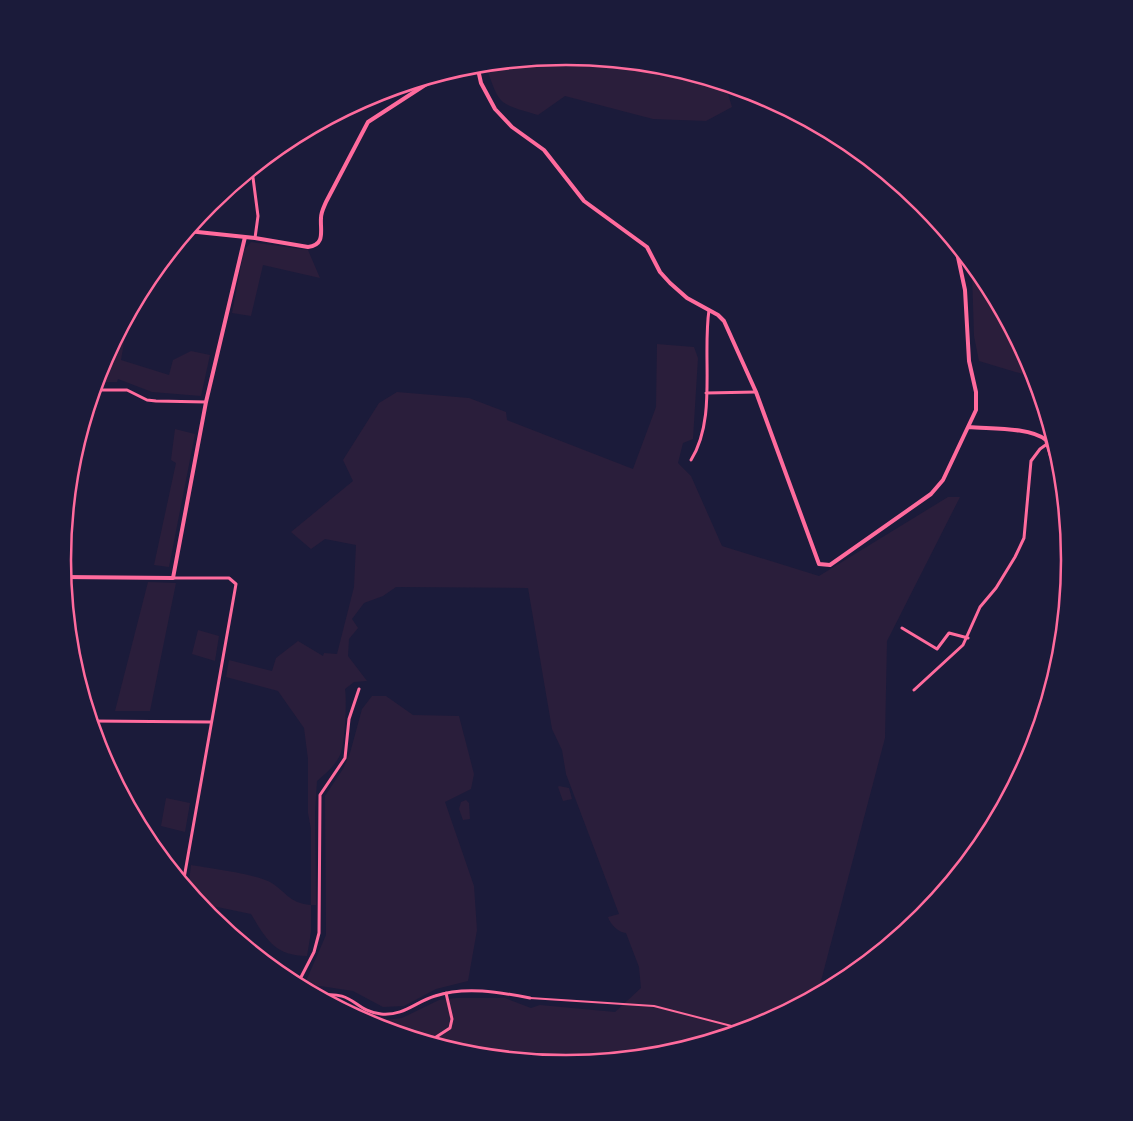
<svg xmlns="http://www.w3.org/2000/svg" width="1133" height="1121" font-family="Karla,sans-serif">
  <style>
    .green { fill: #2a1e3b }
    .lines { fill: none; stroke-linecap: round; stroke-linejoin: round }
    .service { stroke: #ff6b9d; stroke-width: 2 }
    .minor { stroke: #ff6b9d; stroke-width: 3 }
    .tertiary { stroke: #ff6b9d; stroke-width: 4 }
    .rim { fill: none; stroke: #ff6b9d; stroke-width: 2.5 }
  </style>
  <rect width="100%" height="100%" fill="#1b1b3a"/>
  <!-- green -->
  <path class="green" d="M567 56 665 66 725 84 732 107 706 121 653 119 565 96 538 115C495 103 500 104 485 64Z
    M251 242 308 250 320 278 263 265 251 316 232 313 244 250Z
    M967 257 986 281 1032 368 1036 378 979 361 974 336 972 273Z
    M129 314 121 360 169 375 173 360 191 351 210 355 201 396 152 392 118 379 117 382H96L101 367Z
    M657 344 694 347 698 358 693 439 683 443 678 463 691 476 722 546 819 576 948 497H960L887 641 885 738 817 996 767 1022 763 1021 755 1028 665 1055 567 1065 468 1055 373 1026 332 1004 351 1007 367 1016 384 1020 402 1018 439 1000 456 998H505L531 1008 540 1005 615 1012 641 988 639 967 626 933C619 933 610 924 608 917L619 914 566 774 562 750 552 729 528 588 396 587 383 596 364 603 352 619 358 628 349 639 348 656 367 681 354 682 345 689C347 700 345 745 340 755 335 766 326 773 317 781L315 811 316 905H311V932L307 956C274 955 267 940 251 914L198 903 188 890 191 865C209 868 253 874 268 881 286 890 287 903 311 905V829L308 813V759L304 728 278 691 226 677 229 660 272 671 276 658 298 641 323 656 324 653 337 654 354 587 356 545 325 539 311 549 291 532 353 481 343 460 379 403 397 392 469 398 506 412 507 420 633 469 656 407Z
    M175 429 195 434 169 567 154 565 176 463 171 460Z
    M148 582 176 583 150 711H115Z
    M198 630 219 636 215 661 192 654Z
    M372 696H386L413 715 459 716 474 774 471 789 445 802 474 886 477 930 468 981 436 989 404 1006 383 1007 353 991 320 986 303 988 326 935 325 796 343 769 350 753 362 709Z
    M559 786 569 788 572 799 563 801 558 787Z
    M166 798 190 803 185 832 161 826Z
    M466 800 469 803 470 819 463 820 459 809 461 802Z"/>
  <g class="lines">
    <!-- service -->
    <path class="service" d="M530 998 654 1006 747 1030"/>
    <!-- minor -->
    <path class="minor" d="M252 170 258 216 255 238
      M94 390H127L147 400 156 401 206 402
      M706 393 756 392
      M691 460C717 419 702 357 709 310
      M173 578H229L236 584 183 884
      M902 628 937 649 949 633 968 638
      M914 690 963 645 980 607 996 588 1015 557 1024 538 1031 461 1040 449 1054 439
      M91 721 211 722
      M297 985 314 952 319 933 320 795 345 758 349 719 359 689
      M317 996C355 989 353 1011 381 1014 404 1016 415 1002 435 996 465 986 499 992 530 998
      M427 1043 450 1028 452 1019 446 993"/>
    <!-- tertiary -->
    <path class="tertiary" d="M477 65 481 83 495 109 512 127 544 150 584 201 647 247 660 272 670 283 687 298 718 315 724 321 756 392 819 564 830 565 931 494 943 480 976 410V392L969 361 965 290 955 243
      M188 231 255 238 308 247C326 245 320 230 321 218 321 212 324 207 326 202L368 122 442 74
      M969 427C990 429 1030 427 1046 440L1051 456 1061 464
      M64 577 173 578 206 402 245 237"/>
  </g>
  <!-- crop -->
  <path d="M0 0H1133V1121H0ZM71 560a495 495 0 1 1 990 0a495 495 0 1 1-990 0Z" fill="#1b1b3a" fill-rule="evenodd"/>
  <path class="rim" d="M71 560a495 495 0 1 1 990 0a495 495 0 1 1-990 0Z"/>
</svg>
